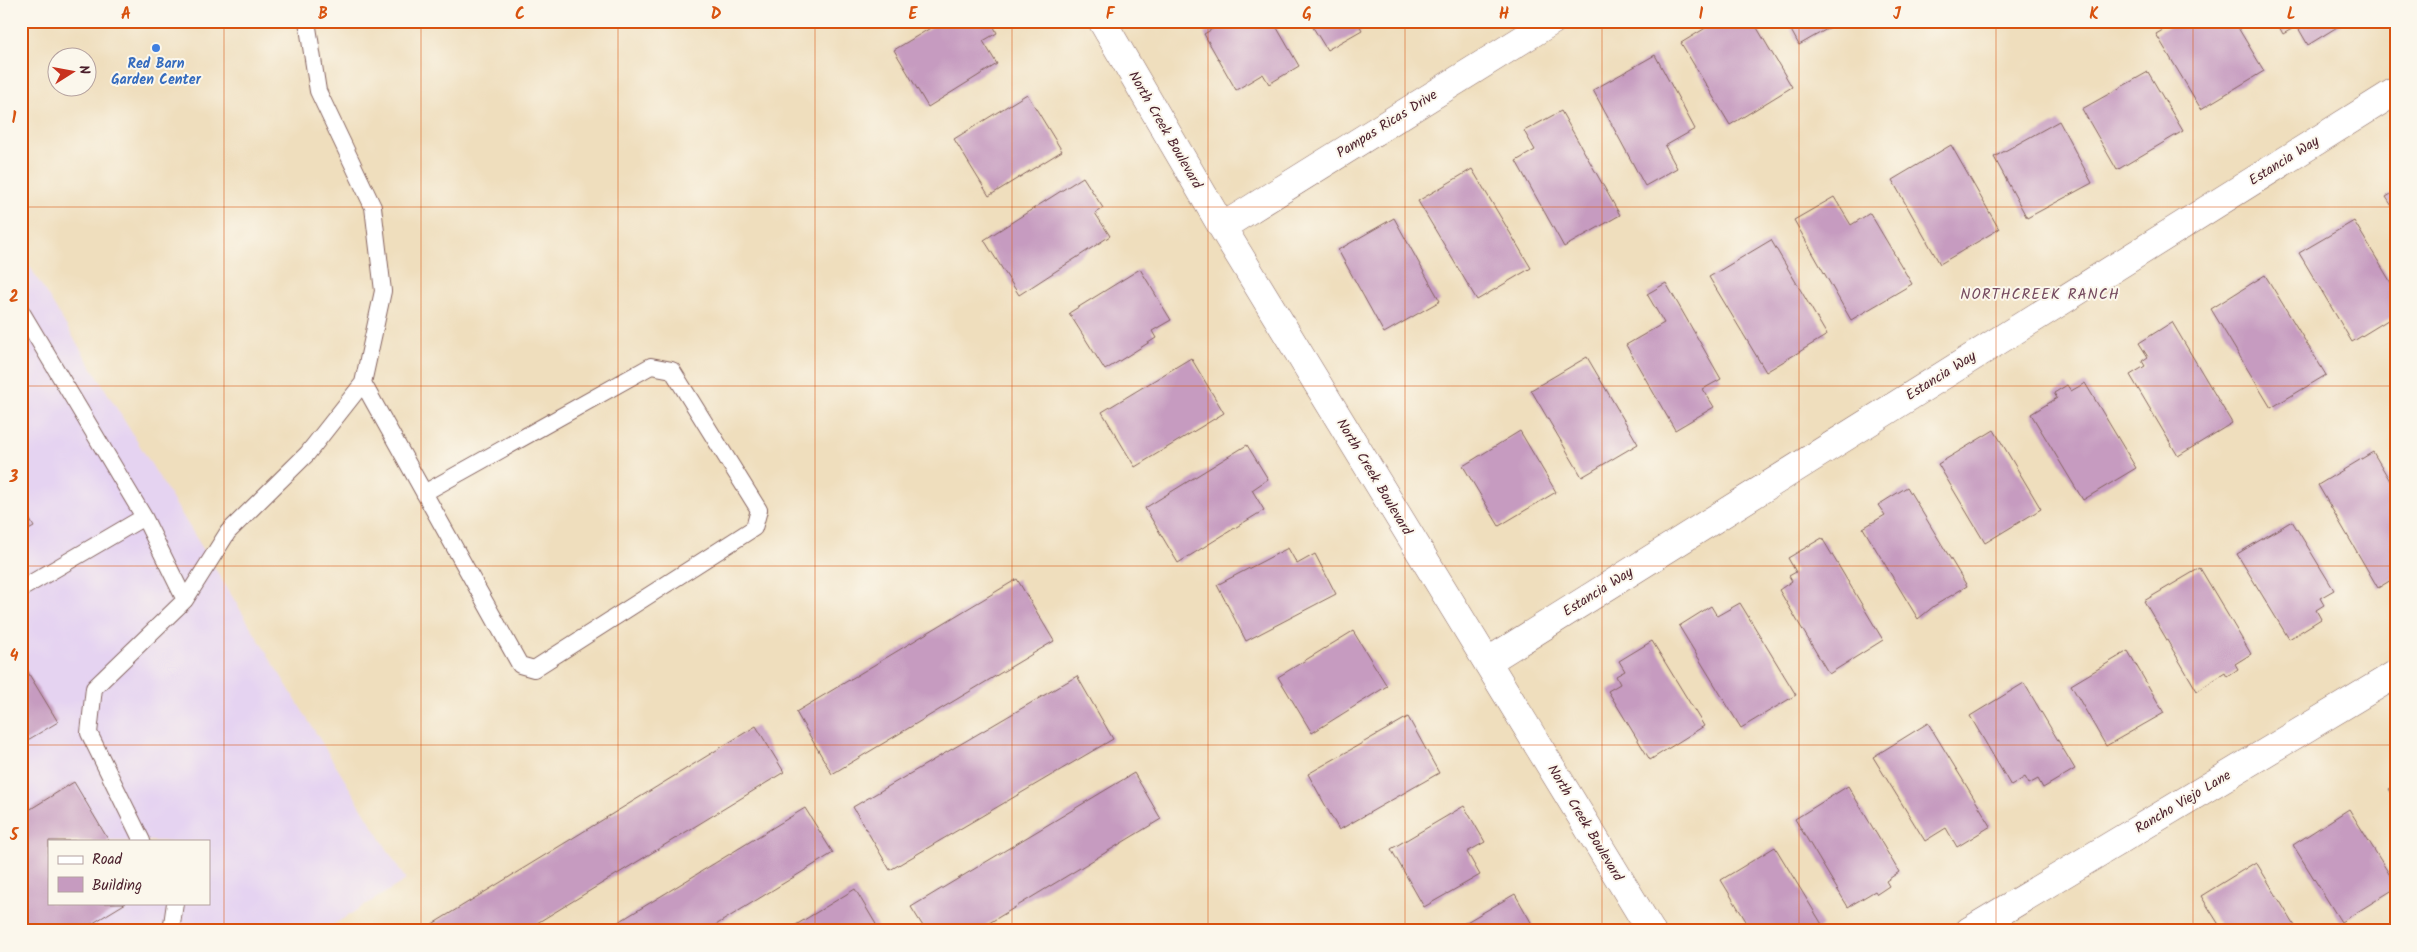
<svg xmlns="http://www.w3.org/2000/svg" width="2417" height="952" font-family="Kalam,sans-serif">
  <style>
    .built { fill: #e5d3f1; fill-rule: evenodd }
    .building { fill: #c69bc0 }
    .lines { fill: none; stroke-linecap: round; stroke-linejoin: round }
    .service-casing { stroke: #84625e; stroke-width: 18 }
    .minor-casing { stroke: #84625e; stroke-width: 29 }
    .service { stroke: #fff; stroke-width: 16 }
    .minor { stroke: #fff; stroke-width: 28 }
    .grid { fill: none; stroke: #d8530f; stroke-width: 1; stroke-opacity: 0.55 }
    .shop-dot { fill: #3f7fe0; stroke: #fbf7ec; stroke-width: 2 }
    .labels { text-anchor: middle; dominant-baseline: central; stroke-width: 4; stroke-linejoin: round; paint-order: stroke }
    .shop-label { font-size: 14px; font-weight: bold; fill: #366cbe; stroke: #fbf7ec }
    .street-label { font-size: 14px; fill: #4a1f2b; stroke: #fbf7ec }
    .neighbourhood-label { font-size: 15px; letter-spacing: 1px; fill: #754a5f; stroke: #fbf7ec }
    .neatline { fill: none; stroke: #d8530f; stroke-width: 2 }
    .grid-label { font-size: 16px; text-anchor: middle; font-weight: bold; fill: #d8530f }
  </style>
  <rect width="100%" height="100%" fill="#fbf7ec"/>
  <filter id="ink" filterUnits="userSpaceOnUse"><feTurbulence type="fractalNoise" baseFrequency=".02" numOctaves="2"/><feDisplacementMap in="SourceGraphic" scale="10" xChannelSelector="R" yChannelSelector="G"/><feConvolveMatrix kernelMatrix="1 2 1 2 8 2 1 2 1" color-interpolation-filters="sRGB"/></filter>
  <filter id="wash" filterUnits="userSpaceOnUse"><feTurbulence type="fractalNoise" baseFrequency=".0096" numOctaves="4" result="noise"/><feDisplacementMap in="SourceGraphic" scale="20" xChannelSelector="R" yChannelSelector="G"/><feGaussianBlur stdDeviation="1.12" result="paint"/><feColorMatrix in="noise" values="0 0 0 0 0 0 0 0 0 0 0 0 0 0 0 0 0 1.4 0 .05"/><feComposite in="paint" operator="in"/></filter>
  <g filter="url(#wash)">
    <rect width="100%" height="100%" fill="#efdebd"/>
    <!-- built -->
    <path class="built" d="M21 252 406 880 323 931H21ZM49 841H209V903H49Z"/>
    <g id="blocks">
      <!-- building -->
      <path class="building" d="M853 21H866L856 27Z
        M942 21H991L997 33 983 41 997 64 928 107 894 50Z
        M1226 21H1273L1299 66 1269 84 1263 74 1236 90 1204 34Z
        M1309 21H1357L1362 30 1327 50Z
        M1717 21H1753L1792 87 1730 125 1681 43Z
        M1786 21H1841L1799 45Z
        M2178 21H2234L2264 71 2201 109 2156 34Z
        M2276 21H2347L2308 45 2297 26 2283 34Z
        M1655 55 1695 129 1665 146 1677 168 1645 186 1593 90Z
        M2148 72 2183 131 2117 170 2082 109Z
        M1027 94 1062 151 989 196 954 139Z
        M1561 111 1620 215 1564 247 1516 161 1535 150 1524 131Z
        M2059 121 2092 183 2027 218 1994 157Z
        M1951 145 1999 229 1940 264 1892 180Z
        M1472 169 1531 268 1477 300 1418 201Z
        M1083 177 1103 208 1095 213 1110 236 1019 295 984 240Z
        M2396 191V212L2386 197Z
        M1834 197 1851 225 1870 213 1912 284 1851 320 1794 220Z
        M1394 218 1440 301 1384 333 1338 250Z
        M2354 221 2396 291V315L2352 342 2299 253Z
        M1771 240 1827 335 1766 372 1709 277Z
        M1140 269 1171 320 1152 331 1156 338 1105 370 1069 313Z
        M2265 275 2326 375 2271 408 2211 309Z
        M1666 283 1721 379 1703 389 1714 407 1675 430 1626 345 1664 323 1647 294Z
        M2172 322 2232 423 2178 456 2130 375 2145 366 2142 361 2148 357 2139 343Z
        M1587 357 1638 444 1582 477 1531 390Z
        M1191 358 1224 413 1135 467 1102 412Z
        M2085 383 2136 468 2083 500 2031 414 2057 398 2054 393 2067 385 2071 391Z
        M1994 430 2041 509 1985 543 1938 464Z
        M1520 431 1556 492 1499 526 1463 466Z
        M1247 445 1268 479 1252 490 1264 510 1178 563 1145 508Z
        M2373 452 2396 491V577L2378 588 2318 485Z
        M1907 487 1967 586 1934 606 1918 619 1863 528 1885 515 1878 505Z
        M21 504 34 527 21 534Z
        M2292 521 2334 590 2320 598 2324 605 2316 610 2321 619 2289 639 2237 554Z
        M1822 538 1883 640 1829 674 1779 590 1792 581 1789 576 1796 572 1788 558Z
        M1288 548 1297 564 1315 554 1336 594 1246 641 1217 585Z
        M2200 568 2251 654 2235 664 2238 669 2227 677 2225 673 2197 691 2144 601Z
        M1017 579 1054 641 832 774 796 712Z
        M1740 603 1796 695 1741 728 1679 626 1711 606 1717 616Z
        M1353 631 1387 686 1312 733 1278 677Z
        M1652 641 1704 726 1650 760 1608 691 1620 684 1616 676 1625 671 1619 661Z
        M2128 651 2164 713 2106 746 2071 685Z
        M21 661 58 722 21 744Z
        M1077 676 1113 739 890 870 853 807Z
        M2024 683 2075 769 2043 788 2038 779 2029 784 2025 777 2011 786 1970 716Z
        M1408 717 1439 773 1339 830 1308 774Z
        M1928 723 1991 826 1957 847 1946 828 1925 841 1873 757Z
        M756 726 784 772 524 931H421Z
        M1134 773 1161 819 976 931H926L911 907Z
        M74 782 109 841H49V903H126L80 931H21V815Z
        M2396 785V800L2389 789Z
        M1848 786 1899 872 1886 881 1889 886 1877 894 1875 891 1848 907 1795 819Z
        M1464 806 1485 842 1467 852 1480 875 1424 907 1391 849Z
        M805 808 833 853 706 931H604Z
        M2349 809 2396 885V888L2341 922 2293 845Z
        M1775 847 1823 926 1815 931H1752L1721 880Z
        M2256 862 2298 931H2223L2201 896Z
        M855 889 880 931H786Z
        M1515 894 1536 931H1451Z
        M2168 924 2172 931H2157Z"/>
    </g>
  </g>
  <g filter="url(#ink)">
    <use href="#blocks" fill-opacity="0" stroke="#84625e" stroke-width="1"/>
    <g class="lines">
      <!-- service casing -->
      <g class="service-casing">
        <path id="service" d="M21 311 144 517 185 600
          M363 383 520 665 534 669 754 528 759 510 672 370 651 366 424 493
          M21 589 144 517
          M142 841 89 733 94 688 185 600 228 532 307 454 363 383 383 291 373 207 318 91 307 21
          M171 931 175 903"/>
      </g>
      <!-- minor casing -->
      <g class="minor-casing">
        <path id="minor" d="M1102 21 1222 227 1651 931
          M1222 227 1552 21
          M1487 662 2396 91
          M1969 931 2396 674"/>
      </g>
      <!-- service -->
      <use href="#service" class="service"/>
      <!-- minor -->
      <use href="#minor" class="minor"/>
    </g>
  </g>
  <!-- grid -->
  <path class="grid" d="M224 21V931M421 21V931M618 21V931M815 21V931M1012 21V931M1208 21V931M1405 21V931M1602 21V931M1799 21V931M1996 21V931M2193 21V931M21 207H2396M21 386H2396M21 566H2396M21 745H2396"/>
  <!-- markers -->
  <circle class="shop-dot" cx="156" cy="48" r="5"/>
  <g class="labels">
    <!-- shop labels -->
    <g class="shop-label">
      <text x="156" y="64">Red Barn<tspan x="156" dy="16">Garden Center</tspan></text>
    </g>
    <!-- street labels -->
    <g class="street-label">
      <text transform="translate(1387 124) rotate(-32)">Pampas Ricas Drive</text>
      <text transform="translate(1165 130) rotate(60)">North Creek Boulevard</text>
      <text transform="translate(2284 161) rotate(-32)">Estancia Way</text>
      <text transform="translate(1941 376) rotate(-32)">Estancia Way</text>
      <text transform="translate(1374 477) rotate(59)">North Creek Boulevard</text>
      <text transform="translate(1598 592) rotate(-32)">Estancia Way</text>
      <text transform="translate(2183 802) rotate(-31)">Rancho Viejo Lane</text>
      <text transform="translate(1585 823) rotate(59)">North Creek Boulevard</text>
    </g>
    <!-- neighbourhood labels -->
    <g class="neighbourhood-label">
      <text x="2040" y="295">NORTHCREEK RANCH</text>
    </g>
  </g>
  <!-- margin -->
  <rect width="2417" height="952" fill="none" stroke="#fbf7ec" stroke-width="55"/>
  <!-- legend -->
  <rect x="48" y="840" width="162" height="65" fill="#fbf7ec" stroke="#b4a19f"/>
  <rect x="58" y="856" width="25" height="8" fill="#ffffff" stroke="#b4a19f"/>
  <text x="92" y="864" font-size="15" fill="#4a1f2b">Road</text>
  <rect x="58" y="877" width="25" height="15" fill="#c69bc0" stroke="#b4a19f"/>
  <text x="92" y="890" font-size="15" fill="#4a1f2b">Building</text>
  <!-- north arrow -->
  <g transform="translate(72 72) rotate(79)"><circle r="24" fill="#fbf7ec" stroke="#b4a19f"/>
  <path d="M0-4L9 19L0 12L-9 19Z" fill="#c8321e"/>
  <text y="-8" font-size="14" font-weight="bold" text-anchor="middle" fill="#4a1f2b">N</text>
  </g>
  <rect x="28" y="28" width="2362" height="896" class="neatline"/>
  <g class="grid-label">
    <text x="126" y="19">A</text>
    <text x="323" y="19">B</text>
    <text x="520" y="19">C</text>
    <text x="716" y="19">D</text>
    <text x="913" y="19">E</text>
    <text x="1110" y="19">F</text>
    <text x="1307" y="19">G</text>
    <text x="1504" y="19">H</text>
    <text x="1701" y="19">I</text>
    <text x="1897" y="19">J</text>
    <text x="2094" y="19">K</text>
    <text x="2291" y="19">L</text>
    <text x="14" y="123">1</text>
    <text x="14" y="302">2</text>
    <text x="14" y="482">3</text>
    <text x="14" y="661">4</text>
    <text x="14" y="840">5</text>
  </g>
</svg>
